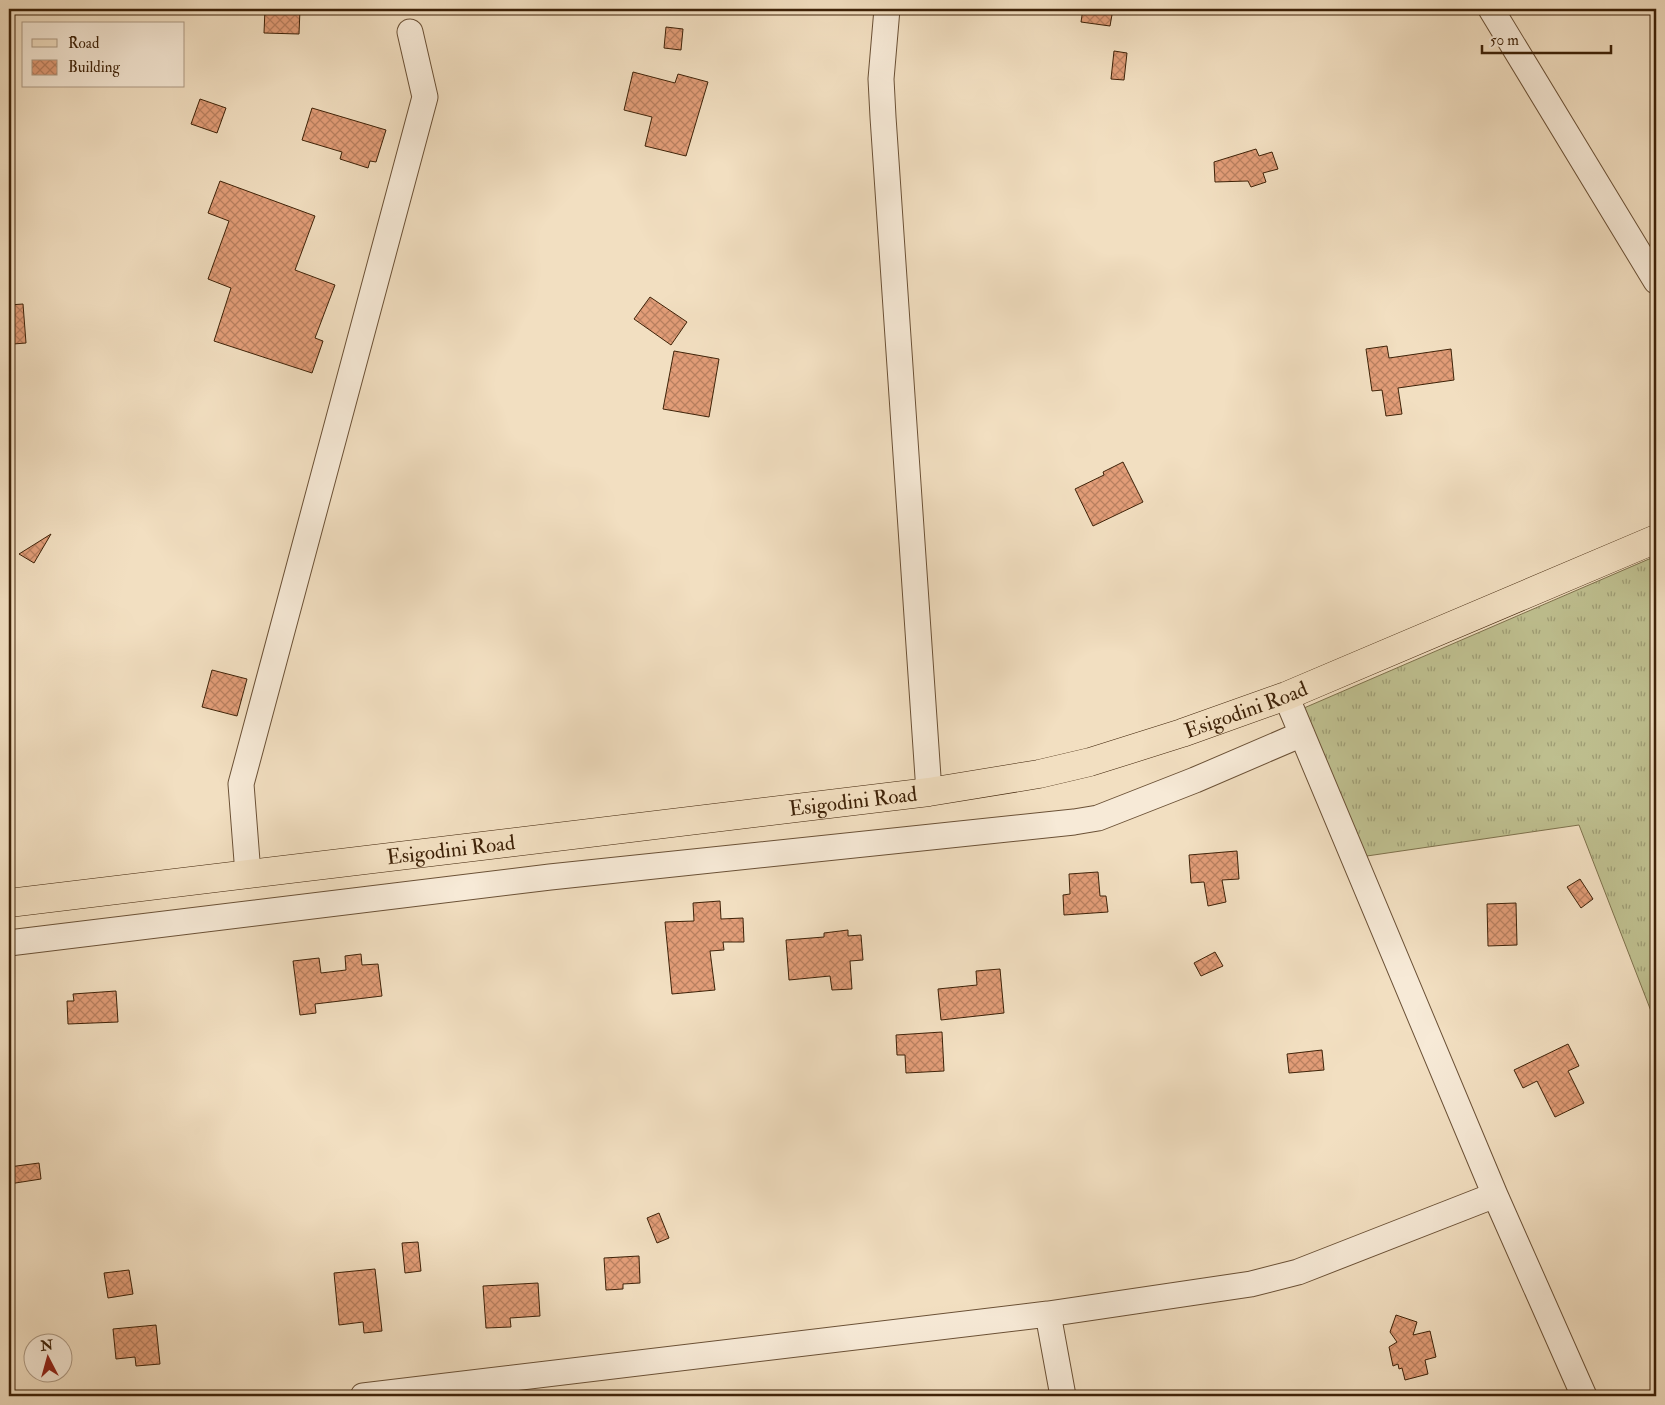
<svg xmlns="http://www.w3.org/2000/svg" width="1665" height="1405" font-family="'IM FELL Double Pica',serif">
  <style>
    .grass { fill: url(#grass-tufts); stroke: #7e714c }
    .building { fill: url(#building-cross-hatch); stroke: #3e2208 }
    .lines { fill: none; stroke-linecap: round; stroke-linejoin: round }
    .minor-casing { stroke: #6b5136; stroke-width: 27 }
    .major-casing { stroke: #3e2208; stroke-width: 29 }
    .minor { stroke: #f7ead7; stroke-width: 25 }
    .major { stroke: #f2dfc1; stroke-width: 28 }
    .labels { text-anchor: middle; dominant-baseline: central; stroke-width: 4; stroke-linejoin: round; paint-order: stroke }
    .street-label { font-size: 21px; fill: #3e2208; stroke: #f7ead7 }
  </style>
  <defs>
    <pattern id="grass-tufts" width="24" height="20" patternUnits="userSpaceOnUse" patternTransform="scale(1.25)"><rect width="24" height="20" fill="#bfc090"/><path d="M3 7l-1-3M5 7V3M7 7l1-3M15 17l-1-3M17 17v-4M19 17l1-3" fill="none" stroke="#9d9c74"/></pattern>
    <pattern id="building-cross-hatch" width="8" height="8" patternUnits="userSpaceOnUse" patternTransform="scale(1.25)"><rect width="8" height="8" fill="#e29d78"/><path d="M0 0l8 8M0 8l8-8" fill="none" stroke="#b98060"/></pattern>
  </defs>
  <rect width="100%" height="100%" fill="#f2dfc1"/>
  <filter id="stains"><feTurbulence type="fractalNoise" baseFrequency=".004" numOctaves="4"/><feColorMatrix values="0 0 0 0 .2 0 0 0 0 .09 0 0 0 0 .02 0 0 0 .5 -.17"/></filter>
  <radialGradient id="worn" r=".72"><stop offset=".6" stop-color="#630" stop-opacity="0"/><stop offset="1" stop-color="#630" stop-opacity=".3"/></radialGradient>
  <!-- grass -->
  <path class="grass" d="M1656 556V1024L1579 825 1360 857 1304 708Z"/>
  <!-- building -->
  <path class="building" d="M265 9H300L299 34 264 33Z
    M1083 9H1113L1110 26 1081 22Z
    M666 27 683 29 681 50 664 48Z
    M1114 51 1127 53 1124 80 1111 79Z
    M633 72 675 83 678 74 708 82 686 156 645 146 652 117 624 110Z
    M200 99 226 108 217 133 191 124Z
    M312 108 386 130 376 162 370 161 368 168 340 159 342 152 302 140Z
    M1256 149 1259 156 1272 152 1278 169 1263 173 1266 182 1251 187 1248 181 1215 182 1214 162Z
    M220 181 315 216 295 270 335 285 315 338 323 341 312 373 214 341 231 288 208 279 229 221 208 213Z
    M650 297 687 322 671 345 634 319Z
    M23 304 26 343 13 344 9 305Z
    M1387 346 1389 358 1451 349 1454 380 1398 388 1402 414 1386 416 1382 390 1372 391 1366 349Z
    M674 351 719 359 709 417 663 409Z
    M1123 462 1143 502 1093 526 1075 489 1104 475 1103 472Z
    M51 534 34 563 19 554Z
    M212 670 247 679 237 716 202 707Z
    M1237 851 1239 879 1222 880 1226 902 1208 906 1204 882 1191 883 1189 855Z
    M1098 872 1100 896H1106L1108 912 1064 915 1063 895 1070 894 1069 874Z
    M1580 879 1593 899 1581 908 1567 887Z
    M720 901 721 919 743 918 744 942H723L724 950 710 951 715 990 672 994 665 922 694 921 693 903Z
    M1516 903 1517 945 1488 946 1487 904Z
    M848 930V936L861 935 863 960 850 961 852 989 832 990 830 976 789 980 786 940 824 937V933Z
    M1215 952 1223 966 1201 976 1194 963Z
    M361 954 362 965 378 964 382 996 315 1004 316 1013 300 1015 293 961 319 958 321 973 346 970 345 956Z
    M1000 969 1004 1013 941 1020 938 989 977 985 976 971Z
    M116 991 118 1022 68 1024 67 1001H74L73 994Z
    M942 1032 944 1071 906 1073 905 1055H897L896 1035Z
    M1568 1044 1579 1066 1568 1071 1584 1103 1555 1117 1537 1081 1523 1088 1514 1070Z
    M1322 1050 1324 1070 1289 1073 1287 1054Z
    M39 1163 41 1179 9 1184V1167Z
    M659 1213 669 1238 657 1243 647 1218Z
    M418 1242 421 1271 405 1273 402 1243Z
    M639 1256 640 1283 623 1284V1289L606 1290 604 1258Z
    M375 1269 382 1331 364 1333 363 1322 339 1325 334 1273Z
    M129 1270 133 1294 108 1298 104 1273Z
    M538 1283 540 1316 510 1318 511 1327 486 1328 483 1286Z
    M1396 1315 1417 1322 1413 1335 1430 1331 1436 1357 1425 1360 1428 1374 1405 1380 1402 1368 1399 1369 1398 1364 1393 1366 1389 1347 1397 1342 1390 1332Z
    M156 1325 160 1364 136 1366 135 1357 116 1359 113 1329Z"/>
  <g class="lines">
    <!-- minor casing -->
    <g class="minor-casing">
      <path id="minor" d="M887 9 881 79 883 117 929 792
        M1491 9 1656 281
        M1286 696 1495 1195 1584 1396
        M248 874 241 784 425 97 410 32
        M9 943 550 877 1074 822 1098 818 1195 780 1302 734
        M1048 1314 1063 1396
        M363 1396 1048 1314 1251 1284 1298 1272 1495 1195"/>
    </g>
    <!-- major casing -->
    <g class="major-casing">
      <g id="major">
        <path id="s1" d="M9 903 929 792 1039 774 1090 762 1182 733 1286 696 1656 539"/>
      </g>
    </g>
    <!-- minor -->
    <use href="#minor" class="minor"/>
    <!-- major -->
    <use href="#major" class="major"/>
  </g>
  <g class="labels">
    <!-- street labels -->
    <g class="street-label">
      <text stroke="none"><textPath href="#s1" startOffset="1255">Esigodini Road</textPath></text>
      <text stroke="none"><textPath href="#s1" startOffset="850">Esigodini Road</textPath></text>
      <text stroke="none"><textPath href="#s1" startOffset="445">Esigodini Road</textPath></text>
    </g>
  </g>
  <!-- margin -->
  <rect width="1665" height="1405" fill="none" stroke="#f2dfc1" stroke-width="30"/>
  <rect x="10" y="10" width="1645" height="1385" fill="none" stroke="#3e2208" stroke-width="2.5"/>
  <rect x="15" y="15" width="1635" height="1375" fill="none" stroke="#3e2208"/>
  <!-- legend -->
  <rect x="22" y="22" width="162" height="65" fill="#f7ead7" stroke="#ad9a84"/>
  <rect x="32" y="39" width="25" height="8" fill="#f2dfc1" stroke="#ad9a84"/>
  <text x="68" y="48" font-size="15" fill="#3e2208">Road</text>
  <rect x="32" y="60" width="25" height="15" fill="url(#building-cross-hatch)" stroke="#ad9a84"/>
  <text x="68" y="72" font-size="15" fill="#3e2208">Building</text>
  <!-- north arrow -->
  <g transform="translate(48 1358) rotate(354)"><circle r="24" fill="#f7ead7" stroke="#ad9a84"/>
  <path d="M0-4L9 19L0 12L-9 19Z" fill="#8f2418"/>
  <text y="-8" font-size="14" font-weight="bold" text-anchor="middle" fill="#3e2208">N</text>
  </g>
  <!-- scale -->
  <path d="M1482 45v8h129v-8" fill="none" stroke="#3e2208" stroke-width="2.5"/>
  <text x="1490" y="45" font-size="15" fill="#3e2208" stroke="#f7ead7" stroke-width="4" paint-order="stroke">50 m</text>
  <rect width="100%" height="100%" filter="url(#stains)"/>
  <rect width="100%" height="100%" fill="url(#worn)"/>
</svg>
